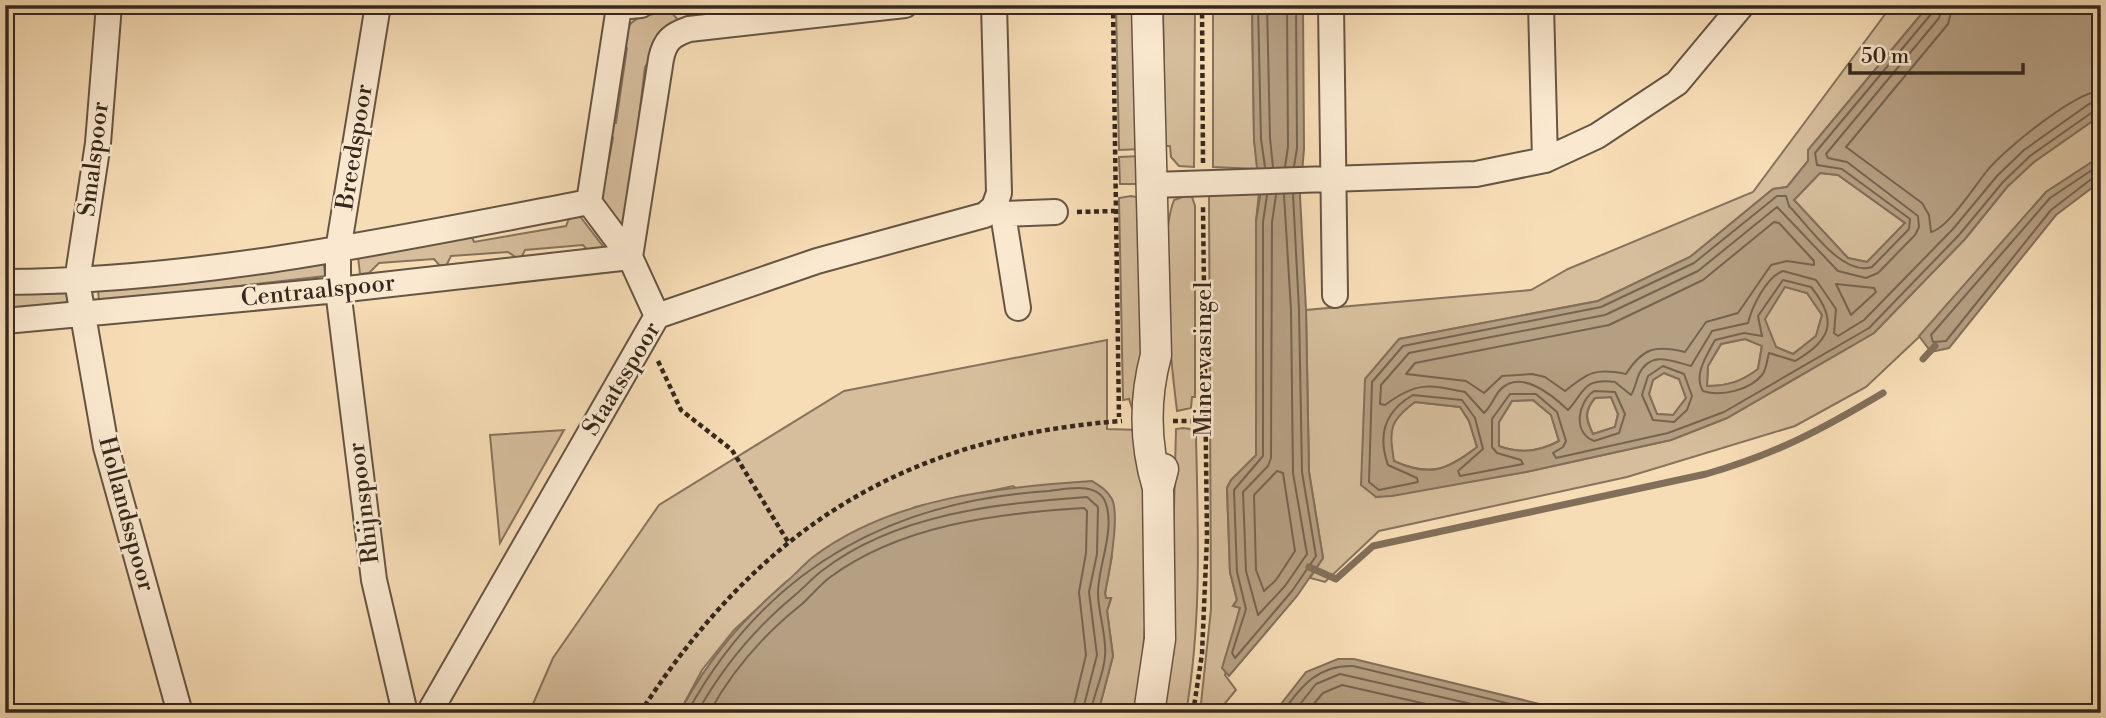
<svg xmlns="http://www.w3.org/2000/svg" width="2106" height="718" font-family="'Libre Bodoni',serif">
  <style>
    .green { fill: #d6be9c; stroke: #86735c; stroke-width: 2 }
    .water { fill: #b59f82; stroke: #826f5a; stroke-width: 2; fill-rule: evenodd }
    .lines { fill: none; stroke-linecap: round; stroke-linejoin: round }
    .shore { stroke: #756450; stroke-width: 2 }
    .stream { stroke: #826f5a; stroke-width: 7 }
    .minor-casing { stroke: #665543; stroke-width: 28 }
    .tertiary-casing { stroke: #665543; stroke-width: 33 }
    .path { stroke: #35281d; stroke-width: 4.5; stroke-dasharray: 5 3.5; stroke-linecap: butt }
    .minor { stroke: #fae9d0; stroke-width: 24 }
    .tertiary { stroke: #fae9d0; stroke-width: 30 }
    .labels { text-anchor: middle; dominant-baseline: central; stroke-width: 5; stroke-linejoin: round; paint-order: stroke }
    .street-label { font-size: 24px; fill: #35281d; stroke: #fae9d0 }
  </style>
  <rect width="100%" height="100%" fill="#f7ddb6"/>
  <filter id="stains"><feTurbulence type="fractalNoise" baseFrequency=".00286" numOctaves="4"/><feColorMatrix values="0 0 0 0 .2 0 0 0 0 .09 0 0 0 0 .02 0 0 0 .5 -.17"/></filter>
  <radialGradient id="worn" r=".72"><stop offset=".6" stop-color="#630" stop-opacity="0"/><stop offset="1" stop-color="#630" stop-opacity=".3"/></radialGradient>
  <!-- green -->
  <path class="green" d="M790 5H843L676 27 645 67 638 125 646 132 626 238 601 201 613 138 607 131 608 123H616L627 48 620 40C633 13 643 16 671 12L679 21Z
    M1116 5 1137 7 1141 149 1119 150Z
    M1163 5H1195L1194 167 1179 166 1171 157 1170 146H1165Z
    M1213 5H1252L1254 140 1258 169 1213 167Z
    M1892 5H1929L1808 150V161L1787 187 1773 189 1690 257 1598 301 1399 339 1376 497 1526 472 1671 440 1727 418 1874 333 1965 239 2007 187 2034 162 2101 115V156L2046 192 1936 321 1866 387 1795 426 1627 477 1379 531 1325 582 1310 578 1323 558 1309 472 1306 310 1531 290 1568 269 1753 192Z
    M1141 156 1142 184H1120L1119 157Z
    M1820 173 1838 175 1905 223 1867 262 1848 258 1794 200Z
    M1259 192 1256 221V456L1231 480 1227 488 1230 572 1237 600 1233 606 1240 607 1225 675 1236 690 1217 713H1200L1211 609 1209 195Z
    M1191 194 1195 206V397H1192L1191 408 1177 411C1171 361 1157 244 1174 200Z
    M1131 196 1142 198 1143 334 1140 411H1133L1129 399 1123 400 1119 198Z
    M579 215 605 249 590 253 583 245 525 250 520 260 508 252 451 256 446 266 441 267 434 259 379 263 369 273 360 274 358 257 471 235 474 242 566 226 570 216Z
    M324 264 325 276 99 302 98 289Z
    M1785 286 1807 293 1822 315 1816 336 1793 354 1776 347 1764 319Z
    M67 289 68 305 5 313V290Z
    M1745 339 1762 345 1758 369C1741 382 1727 386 1707 386L1708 366 1721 344Z
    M1107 340V429L1142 430C1150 528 1150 615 1136 713H1098L1113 656 1107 611 1111 599 1106 598 1105 593 1112 556 1013 486 915 507 786 582 734 630 702 670 679 713H529L553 658 659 505 844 391Z
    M1664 373 1679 379 1686 398 1673 415 1657 414 1649 394 1653 380Z
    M1611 397 1618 414 1615 427 1593 434C1586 419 1584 411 1595 398Z
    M1533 400 1551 415 1559 441C1538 452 1520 454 1498 446L1499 422 1512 401Z
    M1415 402 1460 407 1469 421 1477 447C1447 470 1430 477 1393 461 1389 429 1388 422 1415 402Z
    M1183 428 1190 429 1196 436C1198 529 1202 621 1186 713H1161L1171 629 1176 429Z
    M564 430 500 543 490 435Z"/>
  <!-- water -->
  <path class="water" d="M1252 5H1303L1304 149 1300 196 1306 310 1309 472 1323 558 1297 596 1229 676 1222 668 1240 608 1233 606 1237 600 1230 572 1227 488 1231 480 1256 455V221L1260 197 1254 140Z
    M1929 5H2101V115L2034 162 2007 187 1965 239 1874 333 1727 418 1671 440 1526 472 1392 496 1376 497 1361 485 1365 379 1399 339 1598 301 1690 257 1773 189 1787 187 1808 161V150ZM1820 173 1838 175 1905 223 1867 262 1848 258 1794 200ZM1785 287 1807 293 1822 315 1816 336 1793 354 1776 347 1765 319ZM1745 339 1762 346 1758 369C1741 382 1727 386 1707 386L1708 366 1721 344ZM1664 373 1679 379 1686 398 1673 415 1657 414 1649 394 1653 380ZM1611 397 1618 414 1615 427 1593 434C1585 419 1584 411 1595 398ZM1533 400 1551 415 1559 441C1539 452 1520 454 1499 446V422L1512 401ZM1415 402 1460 407 1469 421 1477 447C1447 471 1429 477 1394 461 1389 430 1389 421 1415 402Z
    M2101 156V181L2056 215 1949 348 1931 352 1919 336 2046 192Z
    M1092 481C1100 486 1107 490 1112 499 1120 516 1109 574 1105 593L1106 598H1111L1107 611 1113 656 1098 713H679C709 658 739 623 786 582 795 575 803 565 813 557 891 498 998 487 1092 481Z
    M1338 659H1354L1577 713H1274L1306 672Z"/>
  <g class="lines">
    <!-- shore -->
    <path class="shore" d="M1258 5 1261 139 1265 167
      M1267 5 1270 138 1273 167
      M1934 5 1932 13 1815 153 1817 165 1842 169 1910 219 1909 229 1872 267C1842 277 1808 225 1789 206L1786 196H1777L1694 263 1601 307 1403 346 1372 382 1369 482 1379 490 1418 482 1417 478 1388 465C1377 434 1385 411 1413 395L1462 400 1475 418 1483 449 1458 471 1460 476 1523 464 1521 460 1497 453 1492 447V419L1510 394H1536L1557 412 1566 441 1563 447 1553 453 1556 458 1668 433 1724 412 1869 328 1959 235 2003 182 2030 156 2094 111 2101 110
      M1943 5 1939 18 1826 154 1828 158 1847 162 1918 216 1919 227 1915 235 1878 273 1866 278 1838 271 1777 207 1698 271 1605 315 1409 353 1381 385 1380 404 1385 405C1416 382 1428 384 1465 392L1484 413C1491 407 1494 397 1500 390 1521 368 1553 396 1568 410 1585 392 1582 378 1615 382L1631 395C1635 389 1636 381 1639 374 1651 350 1672 361 1691 366L1712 331 1748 323C1752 307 1766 277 1783 271L1816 280 1836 309 1834 333 1838 336 1864 320 1953 229 1997 176 2024 150 2089 104 2101 101
      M1953 5 1948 24 1846 147 1922 203 1929 215 1931 232C1947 229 1975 186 1986 172 2002 151 2076 91 2101 91
      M2101 164 2050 198 1931 335 1933 342 1946 341 2051 210 2094 177 2101 176
      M1294 166 1297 148 1296 5
      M1285 167 1288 147 1287 5
      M1267 195 1263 222V456L1234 490 1237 572 1246 609 1232 653 1235 658 1292 591 1316 556 1302 472 1299 310 1293 194
      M1276 195 1272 222 1271 458 1268 466 1243 492 1246 571 1258 615 1285 586 1307 554 1293 473 1291 310 1284 195
      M1774 222 1779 223 1814 261V265L1787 261 1771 265 1738 313 1706 322 1685 352C1656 345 1643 347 1626 374 1595 368 1589 372 1565 391L1545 377 1532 374 1502 376 1484 393 1466 381 1406 374 1415 363 1609 325 1703 280Z
      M1783 280 1811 287C1838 320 1832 340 1795 361L1769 353C1767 359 1767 369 1762 375 1750 390 1721 397 1703 391 1693 375 1707 355 1715 340L1744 333 1762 336 1758 316Z
      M1836 284 1874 288 1876 292 1851 315Z
      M1663 366 1684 374 1692 396 1687 410 1674 422 1653 420 1642 395 1648 376Z
      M1594 391 1615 392 1625 414 1619 433 1594 441C1572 432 1578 402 1594 391Z
      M1277 471 1283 473 1295 551 1276 580 1264 591 1256 570 1254 495Z
      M687 713C765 570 889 501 1049 491 1067 489 1099 481 1106 504 1115 530 1098 567 1098 593 1098 613 1107 636 1105 656 1104 675 1093 694 1091 713
      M697 713C723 666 754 629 795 595 805 587 813 577 823 570 896 514 998 503 1087 497L1098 507 1097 554 1089 592 1097 655 1082 713
      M709 713C733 669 763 635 802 604 811 596 819 586 829 578 900 525 998 513 1084 508L1087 511 1086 553 1079 592 1086 655 1072 713
      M1282 713C1301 686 1318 665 1353 666L1548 713
      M1293 713 1316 684 1340 674 1511 713
      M1306 713 1323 693 1342 685 1466 713"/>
    <!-- stream -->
    <path class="stream" d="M1923 359 1935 346
      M1309 567 1336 579 1373 546 1706 474C1776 454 1821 430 1883 393"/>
    <!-- minor casing -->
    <g class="minor-casing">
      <path id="minor" d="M109 5 98 143 77 281 106 447 180 713
        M378 5 338 250V290L374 580 405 713
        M641 5 619 7 589 202 630 257 657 316
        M1331 5 1335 295
        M1541 5 1545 160
        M1153 185 1476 174 1545 160 1597 136 1677 83 1742 5
        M994 207 1003 214 1055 212
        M1003 214 1018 308
        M630 257 661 59C665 40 672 35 689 29L905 5
        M5 282C202 281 397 239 589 202
        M5 321 338 290 630 257
        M429 713 657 316 817 261 985 215 994 207 999 193 994 5"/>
    </g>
    <!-- tertiary casing -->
    <g class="tertiary-casing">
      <path id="tertiary" d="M1147 5 1156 355C1144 400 1145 445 1158 488
        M1149 713 1160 639 1158 488 1163 469"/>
    </g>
    <!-- path -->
    <path class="path" d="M1113 5 1119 417
      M1202 5 1203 163
      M1077 212 1115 211
      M658 361 681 410 732 450 788 542
      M1173 421H1204
      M640 713C759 529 903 437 1122 421
      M1193 713 1202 654 1207 537 1203 207"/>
    <!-- minor -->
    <use href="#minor" class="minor"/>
    <!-- tertiary -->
    <use href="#tertiary" class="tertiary"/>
  </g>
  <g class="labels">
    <!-- street labels -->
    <g class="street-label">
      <text transform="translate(355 147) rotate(-81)">Breedspoor</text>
      <text transform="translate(94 159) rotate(-83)">Smalspoor</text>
      <text transform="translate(318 291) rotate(-6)">Centraalspoor</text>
      <text transform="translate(1204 359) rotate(-90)">Minervasingel</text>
      <text transform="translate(622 379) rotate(-59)">Staatsspoor</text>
      <text transform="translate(364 503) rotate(-97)">Rhijnspoor</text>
      <text transform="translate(126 514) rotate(75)">Hollandsspoor</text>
    </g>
  </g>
  <!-- margin -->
  <rect width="2106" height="718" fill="none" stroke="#f7ddb6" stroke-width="28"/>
  <rect x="7" y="7" width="2092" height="704" fill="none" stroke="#35281d" stroke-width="3.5"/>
  <rect x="14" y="14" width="2078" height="690" fill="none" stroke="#35281d" stroke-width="2"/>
  <!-- scale -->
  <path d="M1850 63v10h173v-10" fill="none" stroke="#35281d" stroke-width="3.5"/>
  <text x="1861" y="63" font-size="21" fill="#35281d" stroke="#fae9d0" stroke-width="5" paint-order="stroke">50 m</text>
  <rect width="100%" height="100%" filter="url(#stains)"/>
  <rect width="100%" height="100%" fill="url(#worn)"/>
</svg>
